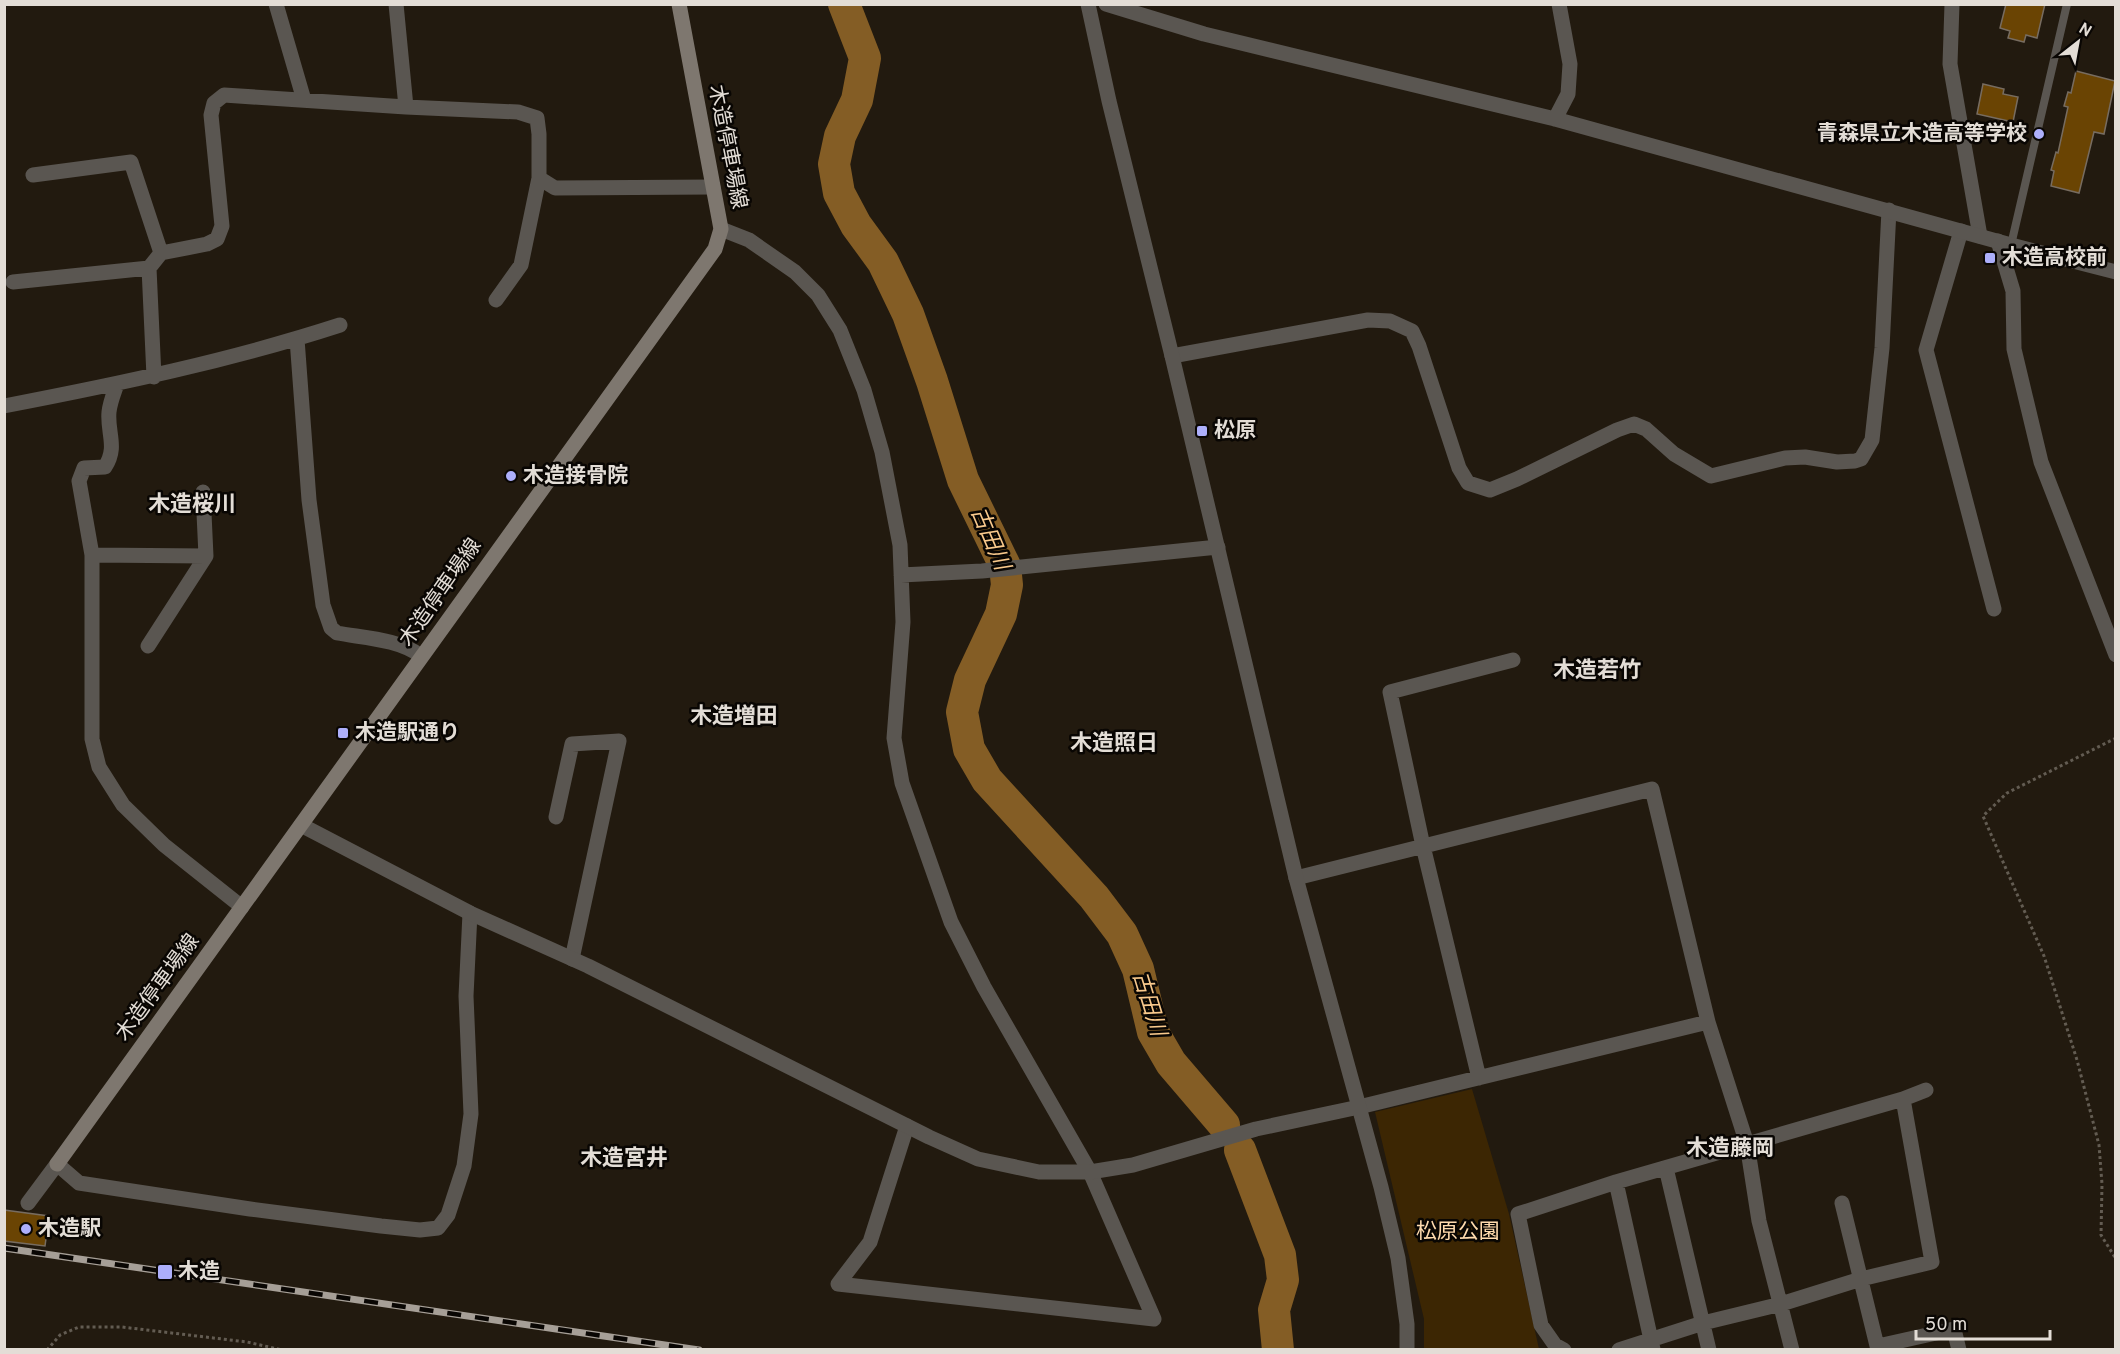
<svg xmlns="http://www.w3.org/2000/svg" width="2120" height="1354" font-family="Overpass,'Noto Sans JP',sans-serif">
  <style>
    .green { fill: #3c2603 }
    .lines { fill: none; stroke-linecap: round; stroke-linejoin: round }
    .river { stroke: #845d25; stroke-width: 32 }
    .building { fill: #6a4403; stroke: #776c60; stroke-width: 1.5 }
    .path { stroke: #635c52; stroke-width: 3; stroke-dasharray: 3 3; stroke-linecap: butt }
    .service { stroke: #5a5651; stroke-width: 8 }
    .minor { stroke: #5a5651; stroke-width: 15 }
    .tertiary { stroke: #5a5651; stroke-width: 15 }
    .secondary { stroke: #7e776f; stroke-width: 15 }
    .rail-casing { stroke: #a69f97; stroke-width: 7 }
    .rail { stroke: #090603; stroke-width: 4.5; stroke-dasharray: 14; stroke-linecap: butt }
    .poi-dot { fill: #adaffb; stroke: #090603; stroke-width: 2 }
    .labels { text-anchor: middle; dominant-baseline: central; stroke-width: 5; stroke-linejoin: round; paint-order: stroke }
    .poi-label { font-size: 21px; font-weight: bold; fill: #e3ddd6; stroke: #090603; text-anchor: start }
    .street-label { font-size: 21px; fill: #e3ddd6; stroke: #090603 }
    .park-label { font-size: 21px; fill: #ffdbae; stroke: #090603 }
    .neighbourhood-label { font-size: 22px; font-weight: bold; fill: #e3ddd6; stroke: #090603 }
    .water-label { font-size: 22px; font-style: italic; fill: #f9c98c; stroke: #090603 }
  </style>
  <rect width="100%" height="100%" fill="#221a0f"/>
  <!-- green -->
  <path class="green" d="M1472 1089 1509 1214 1539 1349H1424V1319L1375 1112Z"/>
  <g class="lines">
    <!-- river -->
    <path class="river" d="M844 4 865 58 857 100 840 136 834 164 839 193 856 225 883 262 908 314 932 381 963 480 1005 566 1007 585 1001 614 970 680 962 712 969 749 987 780 1094 897 1122 934 1138 969 1153 1032 1171 1063 1224 1125
      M1240 1150 1280 1255 1283 1280 1274 1310 1278 1350"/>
  </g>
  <!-- building -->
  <path class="building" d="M2006 4H2045L2037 38 2026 35 2024 42 2008 38 2010 31 2000 28Z
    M2076 71 2115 81 2104 134 2094 132 2079 193 2051 186 2054 171 2051 170 2056 152 2058 153 2068 107 2064 106 2068 92 2071 93Z
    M1983 84 2004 89 2003 94 2018 97 2013 122 1977 114Z
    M4 1210 49 1216 45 1246 4 1241Z"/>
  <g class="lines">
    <!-- path -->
    <path class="path" d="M2116 738 2007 793 1983 816 2044 956 2077 1060 2099 1145 2102 1184 2101 1235 2116 1259
      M47 1350 60 1335 79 1327H122L247 1342 282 1350"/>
    <!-- service -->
    <path class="service" d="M2011 245 2067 4"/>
    <!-- minor -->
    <path class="minor" d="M276 4 304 100
      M396 4 406 107
      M1952 4 1950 64 1980 236
      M33 175 131 162 161 253
      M721 229 749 240 795 272 818 295 840 330 864 390 882 452 900 545 903 622 894 738 902 783 951 922 984 987 1090 1172 1154 1319 838 1284 870 1242 907 1126
      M1961 231 1926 350 1994 609
      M1998 241 2013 291 2014 349 2041 462 2116 655
      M13 282 149 268
      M496 300 521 265 539 178
      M297 339 309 500 323 605 331 628 337 633C364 638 399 639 421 656
      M1172 356 1368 320 1390 321 1412 331 1419 346 1459 468 1468 483 1490 490 1517 479 1617 430 1634 424 1646 429 1674 454 1711 476 1785 458 1805 457 1837 462 1855 461 1861 459 1872 440 1882 348 1889 210
      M154 377 149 268 161 253 207 244 217 239 222 226 211 115 214 103 224 95 406 107 518 112 537 118 539 134V178L555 188 713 187
      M117 384C114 393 110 402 109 412 107 433 118 447 105 467L84 468 79 481 92 555V739L99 767 123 805 164 845 242 907
      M4 406C118 384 229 361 340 325
      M92 555 206 556
      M901 575 982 571 1218 547
      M148 646 206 556 203 492
      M556 817 572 744 619 741 572 959
      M1296 878 1652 789 1708 1022 1747 1144 1759 1221 1792 1350
      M1479 1078 1423 846 1390 692 1513 660
      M1359 1107 1708 1022
      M57 1164 79 1183 250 1209 381 1226 420 1230 438 1228 448 1215 464 1166 471 1114 466 996 470 913
      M1666 1168 1709 1350
      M1616 1182 1653 1349
      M1842 1203 1878 1350
      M1878 1346 1954 1329 1959 1350
      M1564 1350 1555 1345 1541 1325 1518 1214 1616 1182 1903 1099 1926 1090
      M1619 1350 1703 1323 1781 1304 1861 1279 1932 1262 1903 1099"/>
    <!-- tertiary -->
    <path class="tertiary" d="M1088 4 1109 101 1172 356 1296 878 1381 1187 1398 1258 1407 1324V1350
      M1106 4 1204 34 1555 119 2011 245 2116 272
      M1555 119 1568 94 1570 64 1559 4
      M301 825 470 913 588 966 929 1137 978 1159 1039 1172H1090L1133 1165 1256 1129 1359 1107
      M28 1203 57 1164"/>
    <!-- secondary -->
    <path class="secondary" d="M57 1164 715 249 721 229 679 4"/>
    <!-- rail casing -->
    <g class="rail-casing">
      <path id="rail" d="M4 1248 699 1350"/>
    </g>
    <!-- rail -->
    <use href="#rail" class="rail"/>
  </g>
  <!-- markers -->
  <g class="poi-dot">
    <circle cx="2039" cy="134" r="6"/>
    <rect x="1984" y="252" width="12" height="12" rx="3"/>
    <rect x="1196" y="425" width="12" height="12" rx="3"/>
    <circle cx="511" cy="476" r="6"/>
    <rect x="337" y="727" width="12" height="12" rx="3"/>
    <circle cx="26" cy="1229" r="6"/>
    <rect x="157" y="1264" width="16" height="16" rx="3"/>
  </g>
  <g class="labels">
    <!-- poi labels -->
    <g class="poi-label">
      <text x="2027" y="134" text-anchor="end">青森県立木造高等学校</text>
      <text x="2002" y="258">木造高校前</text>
      <text x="1214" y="431">松原</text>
      <text x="523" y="476">木造接骨院</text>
      <text x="355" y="733">木造駅通り</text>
      <text x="38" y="1229">木造駅</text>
      <text x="178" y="1272">木造</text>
    </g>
    <!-- street labels -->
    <g class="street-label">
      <text transform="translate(727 147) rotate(79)">木造停車場線</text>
      <text transform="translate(441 593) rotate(-55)">木造停車場線</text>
      <text transform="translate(158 988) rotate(-54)">木造停車場線</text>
    </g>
    <!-- park labels -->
    <g class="park-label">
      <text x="1458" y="1232">松原公園</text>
    </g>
    <!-- neighbourhood labels -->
    <g class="neighbourhood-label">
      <text x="192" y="505">木造桜川</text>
      <text x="1597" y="671">木造若竹</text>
      <text x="734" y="717">木造増田</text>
      <text x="1114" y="744">木造照日</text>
      <text x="1730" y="1149">木造藤岡</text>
      <text x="624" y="1159">木造宮井</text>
    </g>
    <!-- water labels -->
    <g class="water-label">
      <text transform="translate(989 539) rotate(67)">古田川</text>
      <text transform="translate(1148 1004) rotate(73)">古田川</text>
    </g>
  </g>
  <!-- border -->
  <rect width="2120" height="1354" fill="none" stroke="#e3ddd6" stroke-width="12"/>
  <!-- north arrow -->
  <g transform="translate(2078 42) rotate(31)" stroke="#090603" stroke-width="4.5" paint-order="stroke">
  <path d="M0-4.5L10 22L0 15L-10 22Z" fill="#e3ddd6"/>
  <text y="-9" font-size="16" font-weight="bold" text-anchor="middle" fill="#e3ddd6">N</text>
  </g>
  <!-- scale -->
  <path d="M1916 1330v9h134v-9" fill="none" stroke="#e3ddd6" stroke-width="3"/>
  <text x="1925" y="1330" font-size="18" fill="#e3ddd6" stroke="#090603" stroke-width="4.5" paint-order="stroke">50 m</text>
</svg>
